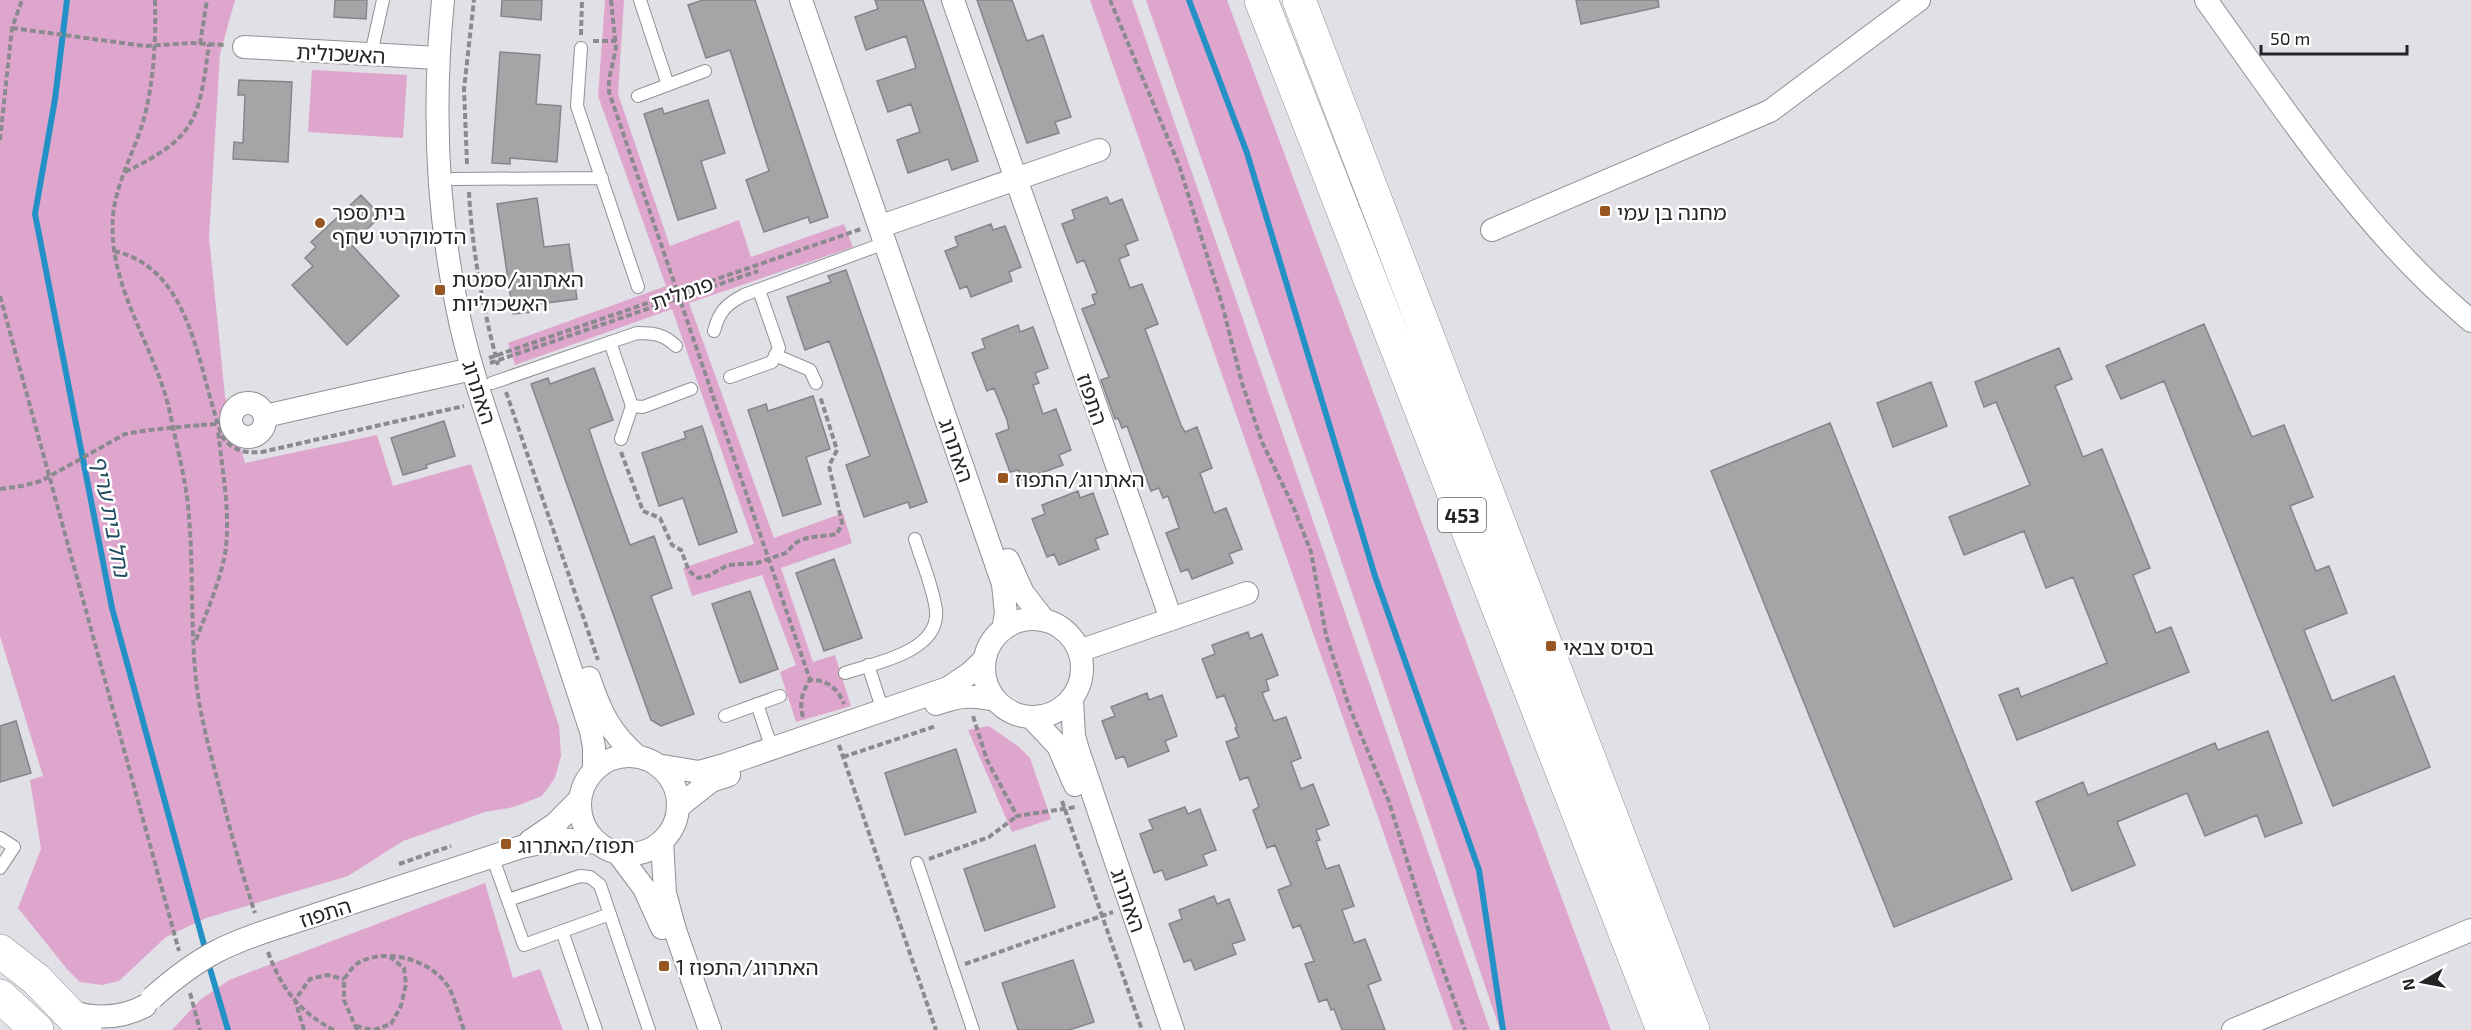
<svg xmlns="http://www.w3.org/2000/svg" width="2471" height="1030" font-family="'Exo 2','Noto Sans Hebrew',sans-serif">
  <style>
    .green { fill: #dfa6cd }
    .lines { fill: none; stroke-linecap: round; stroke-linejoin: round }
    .stream { stroke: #2391c5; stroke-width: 6 }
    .building { fill: #a7a4a8; stroke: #868488; stroke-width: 1.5 }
    .lane-casing { stroke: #909095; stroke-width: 14 }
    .street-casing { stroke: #909095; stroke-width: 24 }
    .secondary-casing { stroke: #909095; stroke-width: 34 }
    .primary-casing { stroke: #909095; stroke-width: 34 }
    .path { stroke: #8a8a8f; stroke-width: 4; stroke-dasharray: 6 3; stroke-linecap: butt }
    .lane { stroke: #fff; stroke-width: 12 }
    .street { stroke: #fff; stroke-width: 22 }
    .secondary { stroke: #fff; stroke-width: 33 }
    .primary { stroke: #fff; stroke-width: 33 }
    .street-bridge-casing { stroke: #909095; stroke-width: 24; stroke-linecap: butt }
    .path-bridge { stroke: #8a8a8f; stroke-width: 4; stroke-dasharray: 6 3; stroke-linecap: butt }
    .street-bridge { stroke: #fff; stroke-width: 22 }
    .poi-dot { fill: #985722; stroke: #fff; stroke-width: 2 }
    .labels { text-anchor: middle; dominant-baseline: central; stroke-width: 5; stroke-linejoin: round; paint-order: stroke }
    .shield { fill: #fff; stroke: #666667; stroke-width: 1.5 }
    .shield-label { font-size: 20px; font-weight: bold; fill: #242426 }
    .street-label { font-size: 21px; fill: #242426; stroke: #fff }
    .poi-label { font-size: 21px; fill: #242426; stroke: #fff; text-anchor: start }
    .water-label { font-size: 22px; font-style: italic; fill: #214b62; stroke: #fff }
  </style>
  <rect width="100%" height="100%" fill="#e0e0e6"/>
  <!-- green -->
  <path class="green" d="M0 0H235L220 54 209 237 225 396 245 463 377 435 393 486 471 464 559 726 561 756 555 778 542 796 514 807 485 812 403 841 348 876 206 918 166 937 119 981 102 985 80 982 67 969 18 908 41 849 30 780 43 776 0 636Z
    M605 0H624L618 94 670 246 739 220 751 257 844 224 853 247 689 303 774 538 843 513 852 543 781 568 813 662 835 655 851 706 796 722 780 672 796 665 762 575 692 596 683 568 754 544 672 309 515 365 508 343 666 286 598 96Z
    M1090 0H1132L1490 1030H1453Z
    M1146 0H1227L1611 1030H1500L1323 507Z
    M312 70 407 75 403 138 308 132Z
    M989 726 1019 747 1030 758 1051 819 1012 832 968 730Z
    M485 883 513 978 540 969 563 1030H172L200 1000 229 980Z"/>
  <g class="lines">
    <!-- stream -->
    <path class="stream" d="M67 0 55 99 35 214 112 608 206 952
      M1189 0 1247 153 1375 576 1479 870 1503 1030
      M208 962 228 1030"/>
  </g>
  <!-- building -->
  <path class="building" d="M335 0H367L366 19 334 17Z
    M502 0H542L541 20 501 16Z
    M703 0H755L828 217 810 223 808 217 764 232 746 180 769 171 730 50 706 58 688 5Z
    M875 0H923L978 161 952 170 948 159 908 173 897 140 920 132 911 104 888 112 877 81 916 68 906 36 866 50 855 17 878 9Z
    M977 0H1012L1027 41 1043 35 1071 117 1055 122 1059 133 1027 143Z
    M1576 0H1658L1659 7 1581 24Z
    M500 52 540 55 536 104 561 106 557 162 510 158V164L492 163Z
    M239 80 292 82 288 162 233 159 234 142 243 143 245 95H238Z
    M708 100 725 153 701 161 716 208 678 220 644 114 662 108 664 114Z
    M361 195 381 216 351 244 399 296 347 345 292 285 313 266 305 258 316 247 311 242Z
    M1107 197 1110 204 1122 199 1138 240 1125 245 1129 255 1119 259 1130 288 1142 284 1158 324 1145 329 1181 425 1185 432 1197 427 1212 468 1200 473 1214 513 1226 508 1242 549 1229 554 1233 563 1192 579 1188 569 1181 572 1166 533 1179 528 1168 496 1163 498 1159 488 1151 491 1127 426 1122 428 1118 418 1115 419 1101 380 1109 377 1082 309 1095 304 1092 295 1097 293 1084 260 1077 263 1062 224 1075 219 1072 210Z
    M537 198 544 247 569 244 577 299 531 305 532 312 513 314 497 204Z
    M991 224 993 230 1005 226 1021 267 1009 272 1012 281 971 297 967 286 960 289 945 251 958 246 955 237Z
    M846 270 927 502 910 508 908 502 864 517 846 465 870 456 829 341 805 350 787 297 831 282 828 276Z
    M2204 324 2252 437 2284 425 2313 497 2290 506 2316 571 2329 566 2347 613 2304 630 2332 701 2394 676 2430 767 2333 806 2164 381 2121 399 2106 366Z
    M1018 325 1020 332 1033 327 1048 368 1035 373 1039 383 1033 385 1043 414 1056 409 1071 450 1059 455 1063 465 1022 480 1018 470 1010 472 996 434 1009 429 1007 420 994 388 987 391 972 353 985 348 982 339Z
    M2059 348 2072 379 2055 386 2083 457 2102 449 2150 568 2133 575 2156 633 2171 627 2189 672 2017 740 1999 695 2018 688 2021 697 2107 663 2073 577 2046 588 2024 531 1964 555 1949 517 2030 485 1996 402 1984 407 1975 382Z
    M594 368 613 420 589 429 605 476 630 545 654 536 672 588 651 596 694 714 661 726 651 720 531 384 548 378 550 384Z
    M1931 382 1947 426 1893 447 1877 403Z
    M813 396 830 449 806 457 821 504 783 516 748 410 766 404 768 411Z
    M444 421 455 456 426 465 427 468 403 475 391 438Z
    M1830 423 2012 879 1894 927 1711 471Z
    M702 426 737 532 699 545 683 498 659 506 642 453 686 438 684 432Z
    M1078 491 1080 498 1093 493 1108 534 1095 539 1099 549 1059 565 1054 554 1047 557 1032 519 1045 514 1042 505Z
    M834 559 862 638 824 651 796 573Z
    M750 591 778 669 740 683 712 604Z
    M1248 632 1250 639 1262 634 1278 675 1266 680 1269 690 1262 693 1274 721 1286 717 1301 758 1291 762 1301 789 1313 784 1329 825 1316 830 1320 840 1316 841 1326 869 1339 865 1354 906 1342 910 1354 943 1365 939 1381 980 1368 985 1385 1030H1342L1334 1009 1331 1010 1327 999 1319 1002 1305 964 1314 961 1300 925 1293 928 1278 890 1291 885 1275 845 1267 848 1253 810 1259 807 1248 777 1240 780 1226 742 1239 737 1235 728 1237 727 1224 695 1217 698 1202 659 1215 654 1212 645Z
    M1147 693 1149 700 1162 695 1177 736 1165 741 1169 751 1128 767 1124 756 1116 759 1102 721 1115 716 1111 707Z
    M16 721 31 773 0 782V726Z
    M2268 731 2302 823 2265 837 2257 815 2205 836 2187 793 2117 822 2135 865 2072 891 2036 802 2083 782 2088 795 2215 743 2218 750Z
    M956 749 976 812 905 835 885 773Z
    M1185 807 1188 814 1200 809 1216 850 1203 855 1207 865 1166 880 1162 870 1154 873 1140 834 1153 829 1149 820Z
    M1035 845 1055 907 985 931 964 869Z
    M1214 896 1217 904 1229 899 1245 940 1232 944 1236 954 1195 970 1191 960 1184 962 1169 924 1182 919 1179 910Z
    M1073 960 1094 1022 1069 1030H1018L1002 983Z"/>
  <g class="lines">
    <!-- lane casing -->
    <g class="lane-casing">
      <path id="lane" d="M640 0 668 85
        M581 48 577 106 638 287
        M371 54 383 0
        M638 96 705 71
        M453 179 602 178
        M714 331C719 312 726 304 744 295L885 243
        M610 342 632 406 643 407 691 389
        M775 355 810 370 816 383
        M730 377 772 362 779 348 759 290
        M492 383 637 333C653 333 664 334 676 346
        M621 439 632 406
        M868 665 883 711
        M845 673C875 663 940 652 936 610 933 587 922 562 915 539
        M757 704 772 749
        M725 716 780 696
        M0 838 14 847 0 868
        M492 856 524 945 610 914
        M917 863 973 1030
        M508 900 580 876 590 877 600 885 649 1030
        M562 931 596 1030"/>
    </g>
    <!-- street casing -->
    <g class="street-casing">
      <path id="street" d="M443 0C433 102 436 206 457 307 469 368 491 426 510 485 537 567 564 649 591 731L594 747V771
        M801 0 1003 584 1006 614 1003 629
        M953 0 1171 619
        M2206 0C2274 95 2343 199 2427 281 2441 295 2456 308 2471 321
        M244 47 438 58
        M890 223 1099 150
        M1492 230 1770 111 1919 0
        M231 420a17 17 0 1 1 34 0a17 17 0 1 1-34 0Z
        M265 416 472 369
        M1008 560 1023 593 1044 620
        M984 668a49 49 0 1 1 98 0a49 49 0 1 1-98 0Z
        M1079 651 1247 593
        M589 678C601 713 610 733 638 757
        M1072 699 1074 736 1078 750 1173 1030
        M936 704C961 695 971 695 996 700
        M1031 717 1058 746 1075 785
        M580 805a49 49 0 1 1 98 0a49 49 0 1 1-98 0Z
        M657 765 699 772 727 764 948 688 969 674 985 659
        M678 807 711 781 729 775
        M530 841 555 824 580 799
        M662 841 665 893 675 930 710 1030
        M617 852 644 888 662 928
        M288 924 521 847 561 839 598 843
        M67 1010C95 1020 120 1019 145 1006
        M2233 1030 2471 930"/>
    </g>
    <!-- secondary casing -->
    <g class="secondary-casing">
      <path id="secondary" d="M0 951 36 979 85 1030
        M0 996 37 1030"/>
    </g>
    <!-- primary casing -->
    <g class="primary-casing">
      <path id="primary" d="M1261 0 1663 1030
        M1299 0 1693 1030"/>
    </g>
    <!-- path -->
    <path class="path" d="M155 0C156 40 154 83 143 122 134 152 116 183 113 216 107 289 158 349 171 418 177 447 185 477 188 506 194 564 190 623 196 680 200 716 210 752 219 786 230 829 241 871 255 913
      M611 0 616 48 609 79V92L810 680
      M1110 0 1179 165 1222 304 1242 383 1262 442 1293 506 1311 552 1326 635 1349 706 1389 802 1429 931 1465 1030
      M12 28 145 46 191 43 225 45
      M581 35 582 0
      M593 41H616
      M200 44 207 0
      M0 140 12 28 22 0
      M467 164 464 89 474 0
      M125 172C197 137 199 120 209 44
      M469 192C472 250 483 309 498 365
      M114 251C195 269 198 376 223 438 235 452 245 453 262 452L464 406
      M0 296 179 951
      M489 358 861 229
      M490 363 758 271
      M506 392 598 660
      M201 425 231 423
      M621 452 643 511 660 518 672 545 681 550 689 571 698 578 708 576 728 565 757 563 788 552C798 534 817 538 837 534L842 523 829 466 837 450 820 396
      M196 640C206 614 223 574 226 547 230 508 222 469 218 430
      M973 716 987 760 1017 816 1076 807
      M803 717C799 703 802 692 810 680 827 679 838 689 844 704
      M839 745 936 1030
      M843 757 936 726
      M1062 801 1142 1030
      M929 859 989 837 1017 816
      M399 864 451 846
      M268 952C281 988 300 1013 334 1030
      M965 964 1113 912
      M190 993 200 1030
      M356 1026 372 1030
      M304 1030 295 1000 310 979 327 975 344 979
      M357 1030 344 1000V979C348 974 354 964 360 962 389 947 435 961 450 990 456 1002 459 1017 464 1030
      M374 1030 391 1024 401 1006 406 984 404 968 390 957"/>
    <!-- lane -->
    <use href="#lane" class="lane"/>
    <!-- street -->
    <use href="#street" class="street"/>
    <!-- secondary -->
    <use href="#secondary" class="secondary"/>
    <!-- primary -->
    <use href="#primary" class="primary"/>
    <!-- street-bridge casing -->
    <g class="street-bridge-casing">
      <path id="street-bridge" d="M152 998C200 955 228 943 288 924"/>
    </g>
    <!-- path-bridge -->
    <path class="path-bridge" d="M0 489 22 486 41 481 125 434 149 430 201 425"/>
    <!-- street-bridge -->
    <use href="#street-bridge" class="street-bridge"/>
  </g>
  <!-- markers -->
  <g class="poi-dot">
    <rect x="1599" y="205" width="12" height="12" rx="3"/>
    <circle cx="320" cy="223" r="6"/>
    <rect x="434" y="284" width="12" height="12" rx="3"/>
    <rect x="997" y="472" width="12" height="12" rx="3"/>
    <rect x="1545" y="640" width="12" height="12" rx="3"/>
    <rect x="500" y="838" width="12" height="12" rx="3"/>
    <rect x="658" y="960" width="12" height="12" rx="3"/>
  </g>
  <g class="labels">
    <!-- shield labels -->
    <rect class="shield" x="1438" y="498" width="48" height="34" rx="4.5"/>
    <g class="shield-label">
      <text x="1462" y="515">453</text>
    </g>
    <!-- street labels -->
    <g class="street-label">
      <text transform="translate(341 53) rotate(3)">האשכולית</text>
      <text transform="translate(682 292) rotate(-19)">פומלית</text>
      <text transform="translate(480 392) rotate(72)">האתרוג</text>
      <text transform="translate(1093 399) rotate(71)">התפוז</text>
      <text transform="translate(957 450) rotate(71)">האתרוג</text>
      <text transform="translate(1129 900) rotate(71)">האתרוג</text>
      <text transform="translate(325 912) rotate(-18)">התפוז</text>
    </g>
    <!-- poi labels -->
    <g class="poi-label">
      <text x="332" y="211">בית ספר<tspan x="332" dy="24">הדמוקרטי שחף</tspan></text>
      <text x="1617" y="211">מחנה בן עמי</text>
      <text x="452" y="278">האתרוג/סמטת<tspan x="452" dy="24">האשכוליות</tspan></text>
      <text x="1015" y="478">האתרוג/התפוז</text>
      <text x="1563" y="646">בסיס צבאי</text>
      <text x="518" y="844">תפוז/האתרוג</text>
      <text x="676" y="966">האתרוג/התפוז 1</text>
    </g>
    <!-- water labels -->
    <g class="water-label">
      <text transform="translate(112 516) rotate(79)">נחל בית עריף</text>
    </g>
  </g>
  <!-- north arrow -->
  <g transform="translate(2423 982) rotate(260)" stroke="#ffffff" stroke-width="4.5" paint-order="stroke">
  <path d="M0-4.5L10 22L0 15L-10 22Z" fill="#242426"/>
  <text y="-9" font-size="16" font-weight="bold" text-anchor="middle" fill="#242426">N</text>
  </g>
  <!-- scale -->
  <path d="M2261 45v9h146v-9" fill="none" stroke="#242426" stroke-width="3"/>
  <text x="2270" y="45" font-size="18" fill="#242426" stroke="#ffffff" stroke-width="4.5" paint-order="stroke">50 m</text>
</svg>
